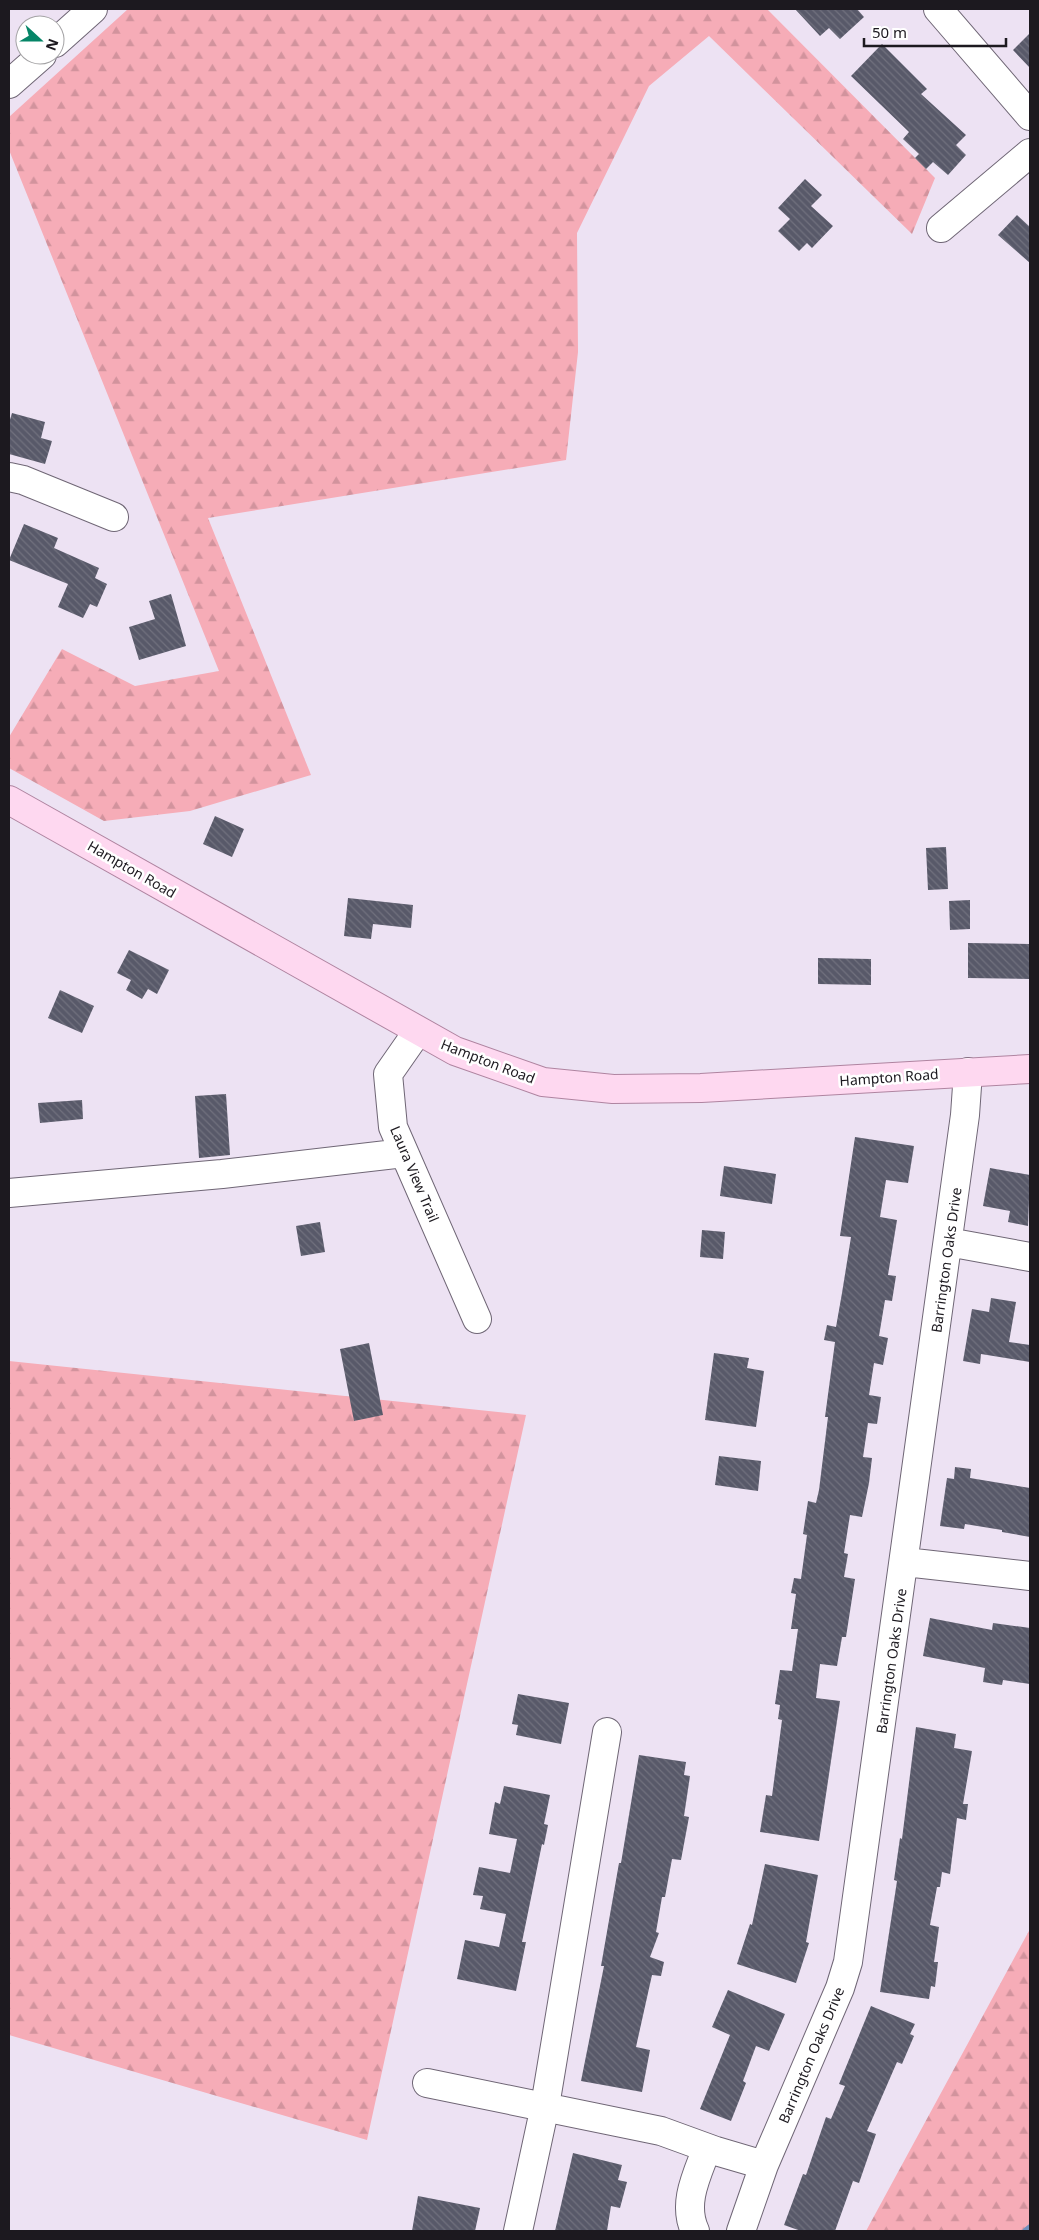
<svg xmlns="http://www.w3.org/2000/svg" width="1039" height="2240" font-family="'Noto Sans',sans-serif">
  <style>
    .forest { fill: url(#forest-firs) }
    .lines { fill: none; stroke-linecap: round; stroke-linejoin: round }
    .stream { stroke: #6f8fbb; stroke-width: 5.5 }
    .building { fill: url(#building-back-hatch) }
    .minor-casing { stroke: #6f6675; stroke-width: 30 }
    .major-casing { stroke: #af84a0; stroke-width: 30 }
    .minor { stroke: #fff; stroke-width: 28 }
    .major { stroke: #fed8f0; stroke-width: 28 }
    .labels { text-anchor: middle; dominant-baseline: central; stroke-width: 5; stroke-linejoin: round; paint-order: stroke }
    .street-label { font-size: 14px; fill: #1c191f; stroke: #fff }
  </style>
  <defs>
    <pattern id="forest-firs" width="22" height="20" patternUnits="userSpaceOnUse" patternTransform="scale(1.25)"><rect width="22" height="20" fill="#f6acb7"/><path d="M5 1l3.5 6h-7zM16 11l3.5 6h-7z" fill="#d2939d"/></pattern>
    <pattern id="building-back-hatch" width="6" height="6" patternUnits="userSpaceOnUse" patternTransform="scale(1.25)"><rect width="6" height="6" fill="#585969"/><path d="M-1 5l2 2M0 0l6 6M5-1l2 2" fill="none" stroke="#71717e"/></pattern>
  </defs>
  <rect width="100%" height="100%" fill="#ede2f3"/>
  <!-- forest -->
  <path class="forest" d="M128 9H767L935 178 912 234 709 36 649 86 577 233 578 352 566 460 208 518 311 775 190 811 104 821 9 768V737L62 649 135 686 219 671 9 150V117Z
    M9 1361 526 1415 367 2140 9 2035Z
    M1030 1929V2231H866Z"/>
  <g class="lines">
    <!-- stream -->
    <path class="stream" d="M1025 2231 1030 2227"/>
  </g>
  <!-- building -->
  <path class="building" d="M795 9H857L864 17 840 39 829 28 820 36Z
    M1030 33V68L1013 50Z
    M882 44 927 89 921 94 966 135 956 145 966 155 948 175 933 162 926 169 915 158 919 154 903 139 909 132 851 76Z
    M805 179 822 195 811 206 833 226 812 248 807 243 799 251 778 231 790 219 778 208Z
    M1017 215 1030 227V263L998 235Z
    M12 413 45 422 41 438 52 441 45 464 9 454V423Z
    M24 524 58 538 54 548 99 568 95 578 107 584 97 607 90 604 83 618 58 607 68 584 9 560Z
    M171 594 186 646 139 660 129 627 155 619 149 601Z
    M215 816 244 829 232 857 203 844Z
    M946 847 948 889 928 890 926 848Z
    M348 898 413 905 411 928 373 924 371 939 344 936Z
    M970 900V929L950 930 949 901Z
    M968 943 1030 944V979L968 978Z
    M129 950 169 970 157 994 148 989 142 999 126 990 131 980 117 973Z
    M818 958 871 959V985L818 984Z
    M60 990 94 1006 82 1033 48 1018Z
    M226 1094 230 1155 199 1158 195 1096Z
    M82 1100 83 1119 40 1123 38 1103Z
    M855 1137 914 1146 908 1183 886 1180 880 1217 897 1220 888 1275 896 1276 892 1301 885 1300 879 1336 888 1338 883 1365 874 1363 869 1395 881 1397 877 1424 868 1423 863 1457 872 1458 869 1483 862 1517 850 1515 844 1553 848 1554 844 1577 855 1579 846 1637H842L837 1666 820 1664 816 1698 840 1701 819 1841 760 1832 766 1795 772 1796 782 1720 778 1719 780 1705 775 1704 780 1670 792 1671 798 1629H791L796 1594 791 1593 794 1578 801 1579 807 1535 803 1534 808 1501 816 1503 819 1490 828 1417H825L835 1342 824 1340 827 1325 836 1327 842 1293 851 1237 840 1236Z
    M724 1166 776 1174 772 1204 720 1196Z
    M990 1168 1030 1175 1028 1226 1008 1222 1010 1211 983 1206Z
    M320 1222 325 1252 301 1256 296 1226Z
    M702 1230 725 1232 723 1259 700 1257Z
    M991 1298 1016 1302 1009 1342 1030 1345V1362L981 1354 980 1364 963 1361 972 1309 989 1312Z
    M369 1343 383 1415 354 1421 340 1349Z
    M714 1353 749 1358 747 1368 764 1371 756 1427 705 1420Z
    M719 1456 761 1461 758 1491 715 1485Z
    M955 1467 971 1469 970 1478 1030 1488V1537L1002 1532V1530L965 1524 964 1529 940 1526 947 1478 954 1479Z
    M930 1618 992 1630 993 1623 1030 1628V1684L1003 1680 1002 1685 983 1682 985 1668 923 1656Z
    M518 1694 569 1703 561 1744 516 1735 518 1725 512 1724Z
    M916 1727 956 1734 954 1748 972 1751 963 1804H968L966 1820 957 1818 950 1874 942 1872 940 1887H937L930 1925 939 1927 934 1962H938L935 1987 931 1986 929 1999 880 1992 897 1881 894 1880 900 1838 902 1839Z
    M639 1755 686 1762 684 1775 690 1776 684 1816 689 1817 681 1860 672 1859 665 1897H662L656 1932 659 1933 650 1957 664 1962 661 1976 652 1975 636 2047 650 2050 642 2092 581 2081 604 1966H601L619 1863H621Z
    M504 1786 550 1795 544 1824 548 1825 544 1845 542 1844 522 1942H526L516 1991 457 1979 465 1940 499 1947 506 1914 480 1909 483 1896 473 1895 479 1867 510 1873 517 1839 489 1834 495 1802 500 1804Z
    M765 1864 818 1875 806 1942 809 1943 796 1983 737 1964 750 1924 752 1925Z
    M728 1990 785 2014 769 2051 756 2046 743 2081 746 2083 731 2121 700 2109 730 2035 712 2027Z
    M871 2006 915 2024 910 2034 914 2036 902 2064 897 2062 867 2131 876 2134 859 2183 853 2181 835 2231H801L784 2225 803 2174 806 2175 826 2117 831 2119 845 2086 839 2084Z
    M573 2153 622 2165 618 2180 627 2182 620 2208 611 2206 607 2231H555Z
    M418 2196 480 2208 475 2231H412Z"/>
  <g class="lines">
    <!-- minor casing -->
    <g class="minor-casing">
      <path id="minor" d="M938 9 1030 116
        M55 43 93 9
        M9 84 42 55
        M941 228 1030 153
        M9 477 23 480 114 517
        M418 1031 388 1074 393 1127 477 1319
        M9 1193 222 1174 404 1153
        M948 1242 1030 1257
        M905 1562 1030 1576
        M427 2083 661 2131 716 2151 764 2165
        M518 2231 545 2106 607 1732
        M695 2231C682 2203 697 2175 707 2148
        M741 2231 764 2165 840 1988 848 1962 965 1115 968 1072"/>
    </g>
    <!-- major casing -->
    <g class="major-casing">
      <path id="major" d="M9 800 455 1051 543 1082 613 1089 701 1088 1030 1069"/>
    </g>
    <!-- minor -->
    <use href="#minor" class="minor"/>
    <!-- major -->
    <use href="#major" class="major"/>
  </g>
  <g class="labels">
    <!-- street labels -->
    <g class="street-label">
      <text transform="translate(132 869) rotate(30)">Hampton Road</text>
      <text transform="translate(488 1061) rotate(21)">Hampton Road</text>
      <text transform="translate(889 1077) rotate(-4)">Hampton Road</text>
      <text transform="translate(415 1174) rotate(67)">Laura View Trail</text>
      <text transform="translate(946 1260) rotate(-82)">Barrington Oaks Drive</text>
      <text transform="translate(891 1661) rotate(-82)">Barrington Oaks Drive</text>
      <text transform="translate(811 2055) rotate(-67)">Barrington Oaks Drive</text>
    </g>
  </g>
  <!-- border -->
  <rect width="1039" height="2240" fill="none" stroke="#1c191f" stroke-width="20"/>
  <!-- north arrow -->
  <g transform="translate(40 40) rotate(111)"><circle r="24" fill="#ffffff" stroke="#a4a3a5"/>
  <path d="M0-4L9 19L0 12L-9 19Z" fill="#058567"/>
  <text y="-8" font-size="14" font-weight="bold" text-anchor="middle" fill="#1c191f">N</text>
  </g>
  <!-- scale -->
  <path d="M864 38v8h142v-8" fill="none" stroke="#1c191f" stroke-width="2.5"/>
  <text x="872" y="38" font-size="15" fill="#1c191f" stroke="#ffffff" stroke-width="4" paint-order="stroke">50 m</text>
</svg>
